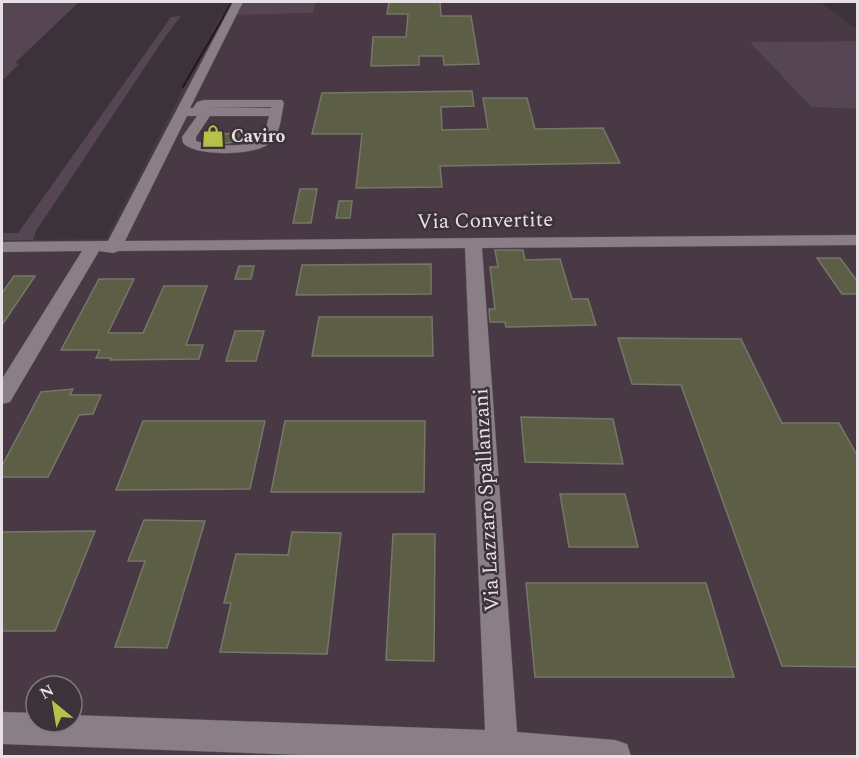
<svg xmlns="http://www.w3.org/2000/svg" width="859" height="758" font-family="Spectral,serif">
  <style>
    .built { fill: #483945; fill-rule: evenodd }
    .green { fill: #564552 }
    .lines { fill: none; stroke-linecap: round; stroke-linejoin: round }
    .stream { stroke: #261323; stroke-width: 2 }
    .building { fill: #5c5f45; stroke: #75776a; stroke-width: 1.5 }
    .minor-casing { stroke: #5a5158; stroke-width: 1 }
    .minor { fill: #8a7e87; fill-rule: evenodd }
    .labels { text-anchor: middle; dominant-baseline: central; stroke-width: 5; stroke-linejoin: round; paint-order: stroke }
    .far-poi-label { font-size: 18px; font-weight: bold; fill: #e6e0e5; stroke: #3c323a; text-anchor: start }
    .street-label { font-size: 21px; fill: #e6e0e5; stroke: #3c323a }
  </style>
  <rect width="100%" height="100%" fill="#3c323a"/>
  <!-- built -->
  <path class="built" d="M316 2H820L857 29V41L751 42 811 107 857 109V756H2V240L106 239 221 15 313 13ZM36 686H72V722H36Z"/>
  <!-- green -->
  <path class="green" d="M2 2H79L15 63 19 64 2 81Z
    M242 2H316L313 13 235 15Z
    M181 16 163 40 36 231 33 240H2V233H18L171 17Z
    M857 41V109L811 107 750 42Z"/>
  <g class="lines">
    <!-- stream -->
    <path class="stream" d="M183 87 232 2"/>
  </g>
  <!-- building -->
  <path class="building" d="M389 2H440L441 16H471L479 64 444 65 443 56H419V65L371 66 373 37H406L408 14H387Z
    M472 91 474 106 441 107 442 130 488 129 483 98H527L535 129 603 128 620 163 440 166 442 187 356 188 362 134H312L322 93Z
    M256 133V138L228 143H218L212 134Z
    M300 189H317L311 223H293Z
    M339 201H352L350 218H336Z
    M495 250H523L525 260 560 259 572 299H588L596 325 506 327 505 322H490L489 309H495L490 267H498Z
    M817 258H840L858 282V294H842Z
    M431 264V294L296 295 302 265Z
    M239 266H254L251 279H235Z
    M14 276H35L2 325V293Z
    M99 279H134L108 333H143L164 286H207L186 345H203L199 359 110 360 111 358H96L100 350H61Z
    M319 317H432L433 356H312Z
    M235 331H264L256 361H226Z
    M618 338 741 339 782 423H839L858 457V667L782 666 681 385 632 384Z
    M73 389 70 395H101L93 414 79 415 48 477H2V466L41 392Z
    M521 417 613 419 623 464 525 462Z
    M143 421H265L250 489 116 490Z
    M285 421H425L424 492H271Z
    M560 494H625L638 547H569Z
    M144 520 205 521 167 648 115 647 145 561H128Z
    M95 531 55 631H2V532Z
    M292 532 341 533 327 654 220 652 231 603H224L236 554 288 555Z
    M393 534H435L434 661 386 660Z
    M526 583H706L734 677H535Z"/>
  <g class="lines">
    <!-- minor casing -->
    <g class="minor-casing">
      <path id="minor" d="M233 2H243L190 108H193L197 102 204 100H282L284 103C281 116 281 133 270 143 256 156 196 157 183 143L182 137 197 116H187L125 241 858 235V245L482 248 517 732 615 740 627 744 631 756H328L2 744V712L36 713V722H72V715L485 730 465 248 119 251 113 253 99 251 10 402 2 404V379L82 251 2 252V242L108 241ZM271 107V108H206ZM210 116H269C267 123 266 134 260 139 247 148 210 146 196 141V137Z"/>
    </g>
    <!-- minor -->
    <use href="#minor" class="minor"/>
  </g>
  <!-- icons -->
  <defs>
    <g id="shop-bare" transform="scale(1.8)"><path d="M-5-2.5h2.3a2.7 3.5 0 0 1 5.4 0H5L5.5 6h-11ZM-1.5-2.5h3a1.5 2.3 0 0 0-3 0Z" fill="#b6c148" stroke="#3c323a" stroke-width="2.5" paint-order="stroke"/></g>
  </defs>
  <g fill-rule="evenodd">
    <use href="#shop-bare" x="213" y="136"/>
  </g>
  <g class="labels">
    <!-- far-poi labels -->
    <g class="far-poi-label">
      <text x="231" y="136">Caviro</text>
    </g>
    <!-- street labels -->
    <g class="street-label">
      <text transform="translate(485 221) rotate(-1)">Via Convertite</text>
      <text transform="translate(487 500) rotate(-93)">Via Lazzaro Spallanzani</text>
    </g>
  </g>
  <!-- border -->
  <rect width="859" height="758" fill="none" stroke="#e6e0e5" stroke-width="6"/>
  <!-- north arrow -->
  <g transform="translate(54 704) rotate(330)"><circle r="28" fill="#3c323a" stroke="#80787e" stroke-width="1.5"/>
  <path d="M0-4.5L10 22L0 15L-10 22Z" fill="#b6c148"/>
  <text y="-9" font-size="16" font-weight="bold" text-anchor="middle" fill="#e6e0e5">N</text>
  </g>
</svg>
